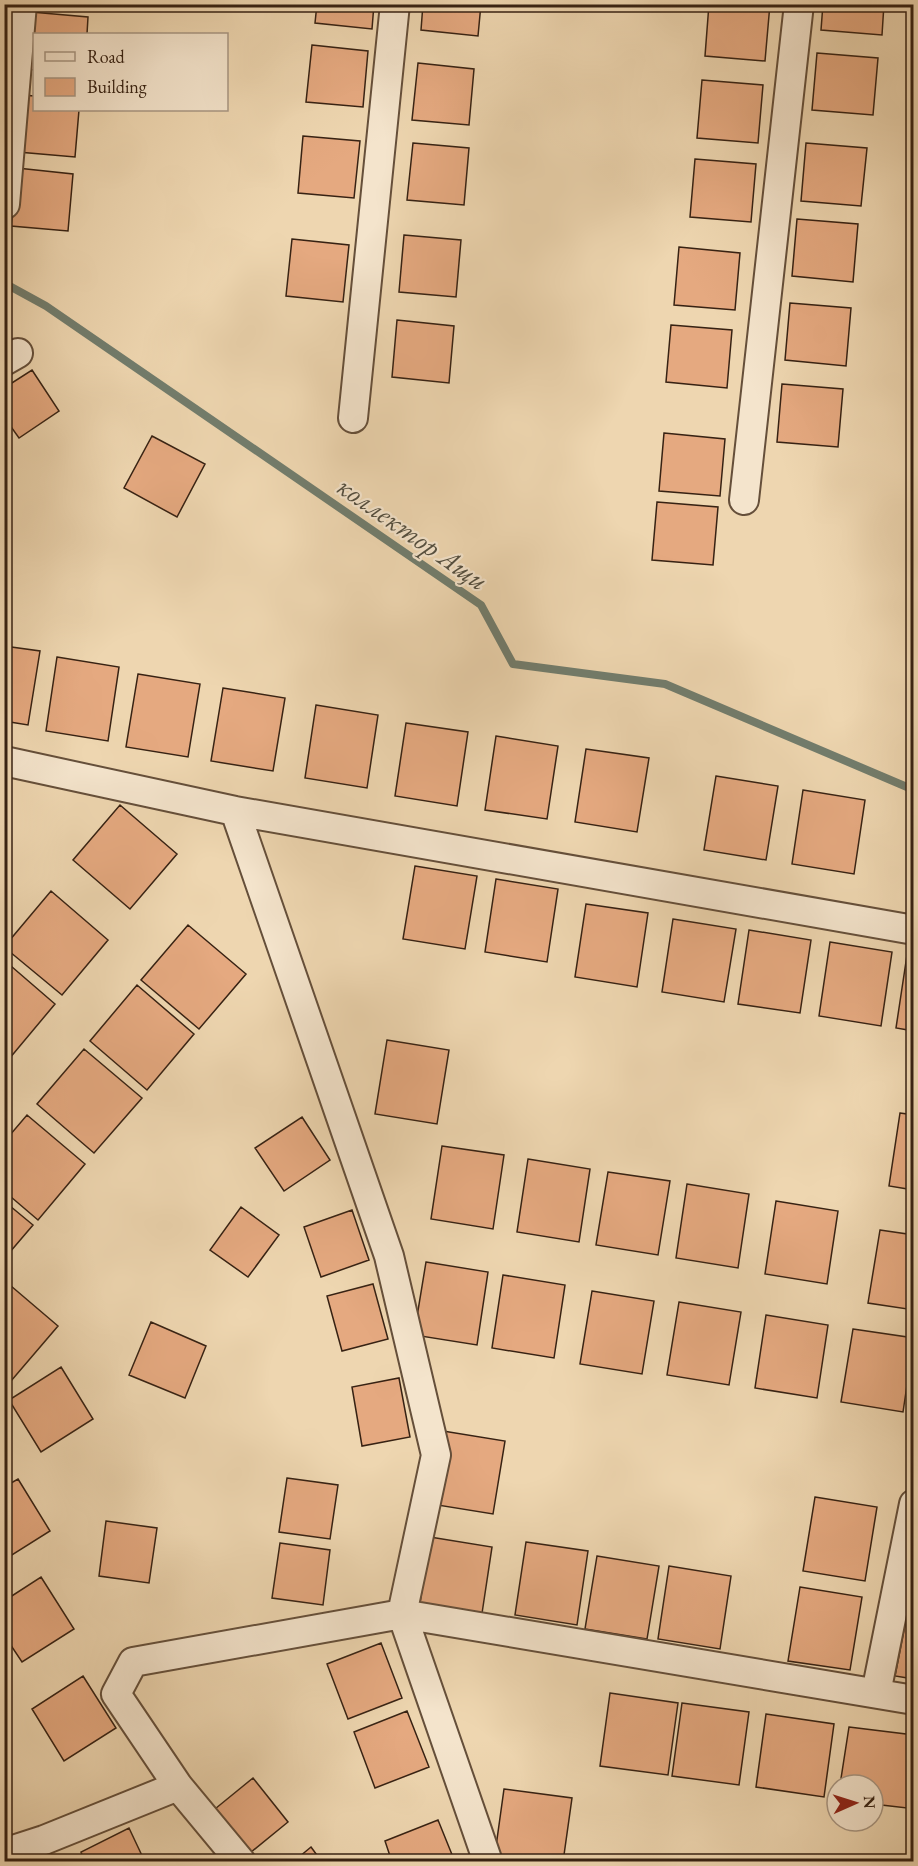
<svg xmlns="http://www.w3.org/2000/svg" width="918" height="1866" font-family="'EB Garamond',serif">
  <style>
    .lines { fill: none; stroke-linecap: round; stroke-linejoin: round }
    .stream { stroke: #727d6d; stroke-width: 8 }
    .building { fill: #e5a980; stroke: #372213; stroke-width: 1.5 }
    .minor-casing { stroke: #654f3a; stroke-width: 32 }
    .minor { stroke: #f4e4cc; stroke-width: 28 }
    .labels { text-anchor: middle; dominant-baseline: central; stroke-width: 4.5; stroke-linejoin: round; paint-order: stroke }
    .water-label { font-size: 28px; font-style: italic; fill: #544f40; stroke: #f4e4cc }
  </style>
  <rect width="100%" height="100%" fill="#eed6b0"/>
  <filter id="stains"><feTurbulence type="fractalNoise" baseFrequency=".00333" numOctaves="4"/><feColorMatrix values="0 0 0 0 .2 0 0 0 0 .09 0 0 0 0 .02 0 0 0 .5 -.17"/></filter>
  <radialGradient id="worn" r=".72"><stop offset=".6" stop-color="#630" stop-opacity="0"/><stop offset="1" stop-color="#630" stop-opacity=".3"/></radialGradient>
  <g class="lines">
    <!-- stream -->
    <path class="stream" d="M4 283 46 306 481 605 513 664 665 684 914 790"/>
  </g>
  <!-- building -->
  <path class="building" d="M317 4H374L372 29 315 23Z
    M423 4H481L478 36 421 30Z
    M709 4H770L765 61 705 56Z
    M823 4H884L882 35 821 30Z
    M31 12 88 17 87 34H34V70L26 69Z
    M312 45 368 51 363 107 306 102Z
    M817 53 878 58 873 115 812 110Z
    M418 63 474 69 469 125 412 120Z
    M702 80 763 85 758 143 697 138Z
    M23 95 34 96V110H79L75 157 18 152Z
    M303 136 360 141 354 198 298 193Z
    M413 143 469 148 464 205 407 200Z
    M806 143 867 148 861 206 801 201Z
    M695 159 756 164 751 222 690 217Z
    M17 168 73 174 68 231 11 226Z
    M797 219 858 224 853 282 792 276Z
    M404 235 461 240 456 297 399 292Z
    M292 239 349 245 343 302 286 296Z
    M679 247 740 253 735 310 674 305Z
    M790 303 851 308 846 366 785 360Z
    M397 320 454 326 449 383 392 377Z
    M671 325 732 330 727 388 666 382Z
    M32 370 59 411 19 438 4 417V388Z
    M782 384 843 389 838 447 777 442Z
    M664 433 725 439 720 496 659 491Z
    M152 436 205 464 177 517 124 488Z
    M657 502 718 507 713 565 652 560Z
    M4 646 40 651 28 725 4 721Z
    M57 657 119 667 108 741 46 731Z
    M138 674 200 684 188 757 126 747Z
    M223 688 285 698 273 771 211 761Z
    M316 705 378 715 367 788 305 778Z
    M406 723 468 732 457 806 395 796Z
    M496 736 558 746 547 819 485 810Z
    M586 749 649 758 637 832 575 822Z
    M716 776 778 786 766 860 704 850Z
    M803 790 865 800 854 874 792 864Z
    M120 805 177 854 130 909 73 860Z
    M415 866 477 876 465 949 403 939Z
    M496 879 558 889 547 962 485 952Z
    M51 891 108 940 62 995 4 947Z
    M586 904 648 913 637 987 575 977Z
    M673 919 736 929 724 1002 662 992Z
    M188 925 246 974 199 1029 141 980Z
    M749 930 811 940 800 1013 738 1004Z
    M830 942 892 952 881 1026 819 1016Z
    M907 955 914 956V1031L896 1028Z
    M4 960 55 1004 9 1059 4 1056Z
    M137 985 194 1034 147 1090 90 1041Z
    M387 1040 449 1050 437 1124 375 1114Z
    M84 1049 142 1098 94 1153 37 1104Z
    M900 1113 914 1115V1190L889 1186Z
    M27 1115 85 1164 38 1220 4 1191V1142Z
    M302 1117 330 1160 284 1191 255 1148Z
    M442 1146 504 1155 493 1229 431 1219Z
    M528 1159 590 1169 579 1242 517 1232Z
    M608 1172 670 1181 658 1255 596 1245Z
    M687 1184 749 1194 738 1268 676 1258Z
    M4 1201 33 1225 4 1259Z
    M776 1201 838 1211 827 1284 765 1274Z
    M241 1207 279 1235 248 1277 210 1250Z
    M352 1210 369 1260 321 1277 304 1227Z
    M880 1230 914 1235V1310L868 1303Z
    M426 1262 488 1272 477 1345 414 1335Z
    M503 1275 565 1285 554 1358 492 1348Z
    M4 1280 58 1326 11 1381 4 1376Z
    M373 1284 388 1339 342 1351 327 1296Z
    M592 1291 654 1301 642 1374 580 1364Z
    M679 1302 741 1312 729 1385 667 1375Z
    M766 1315 828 1325 817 1398 755 1388Z
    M151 1322 206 1346 185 1398 129 1375Z
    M853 1329 914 1338 903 1412 841 1402Z
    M61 1367 93 1419 41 1452 9 1400Z
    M399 1378 410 1437 362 1446 352 1387Z
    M443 1431 505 1441 493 1514 431 1504Z
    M287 1478 338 1485 330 1539 279 1532Z
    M18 1479 50 1531 4 1560V1487Z
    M815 1497 877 1507 865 1581 803 1571Z
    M106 1521 157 1528 149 1583 99 1576Z
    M430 1537 492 1547 481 1620 419 1610Z
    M526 1542 588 1551 577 1625 515 1615Z
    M280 1543 330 1550 323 1605 272 1598Z
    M597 1556 659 1566 647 1639 585 1629Z
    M669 1566 731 1576 720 1649 658 1639Z
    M41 1577 74 1629 22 1662 4 1635V1601Z
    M800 1587 862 1597 850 1670 788 1661Z
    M908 1609 914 1610V1679L895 1676Z
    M381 1643 402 1698 348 1719 327 1664Z
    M83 1676 116 1728 64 1761 32 1709Z
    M610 1693 678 1703 668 1775 600 1766Z
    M682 1703 749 1712 739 1785 672 1776Z
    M407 1711 429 1767 375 1788 354 1732Z
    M766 1714 834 1724 824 1797 756 1787Z
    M849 1727 914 1735V1755L907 1808 873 1804V1785H840Z
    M253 1778 288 1822 245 1857 210 1813Z
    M504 1789 572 1798 563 1862 494 1861Z
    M438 1820 455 1862H392L385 1841Z
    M129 1828 145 1862H85L81 1852Z
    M311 1847 322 1862H293Z
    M221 1855 224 1862H207Z"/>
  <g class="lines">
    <!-- minor casing -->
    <g class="minor-casing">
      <path id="minor" d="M5 204 22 4
        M4 361 18 353
        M353 418 395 4
        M744 500 799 4
        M4 761 235 811 914 930
        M235 811 389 1256 436 1455 402 1614 488 1862
        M876 1693 914 1504
        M4 1853 44 1840 178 1786
        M241 1862 178 1786 116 1694 133 1662 402 1614 914 1700"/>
    </g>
    <!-- minor -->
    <use href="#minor" class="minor"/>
  </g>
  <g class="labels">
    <!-- water labels -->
    <g class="water-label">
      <text transform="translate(413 533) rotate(35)">коллектор Ащи</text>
    </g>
  </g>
  <!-- margin -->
  <rect width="918" height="1866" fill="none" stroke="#eed6b0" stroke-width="24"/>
  <rect x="6" y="6" width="906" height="1854" fill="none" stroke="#372213" stroke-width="3"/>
  <rect x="12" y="12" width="894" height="1842" fill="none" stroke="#372213" stroke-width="1.5"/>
  <!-- legend -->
  <rect x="33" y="33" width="195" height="78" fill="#f4e4cc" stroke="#a89682" stroke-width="1.5"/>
  <rect x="45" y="52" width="30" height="9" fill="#f4e4cc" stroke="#a89682" stroke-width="1.5"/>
  <text x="87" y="63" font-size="18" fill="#372213">Road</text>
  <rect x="45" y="78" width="30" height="18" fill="#e5a980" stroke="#a89682" stroke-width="1.5"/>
  <text x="87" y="93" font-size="18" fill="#372213">Building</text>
  <!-- north arrow -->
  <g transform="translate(855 1803) rotate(87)"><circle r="28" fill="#f4e4cc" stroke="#a89682" stroke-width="1.5"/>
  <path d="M0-4.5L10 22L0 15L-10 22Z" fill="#8f2418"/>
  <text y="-9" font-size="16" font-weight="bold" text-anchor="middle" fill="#372213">N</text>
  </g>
  <rect width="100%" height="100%" filter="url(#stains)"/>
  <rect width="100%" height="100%" fill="url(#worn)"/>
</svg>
